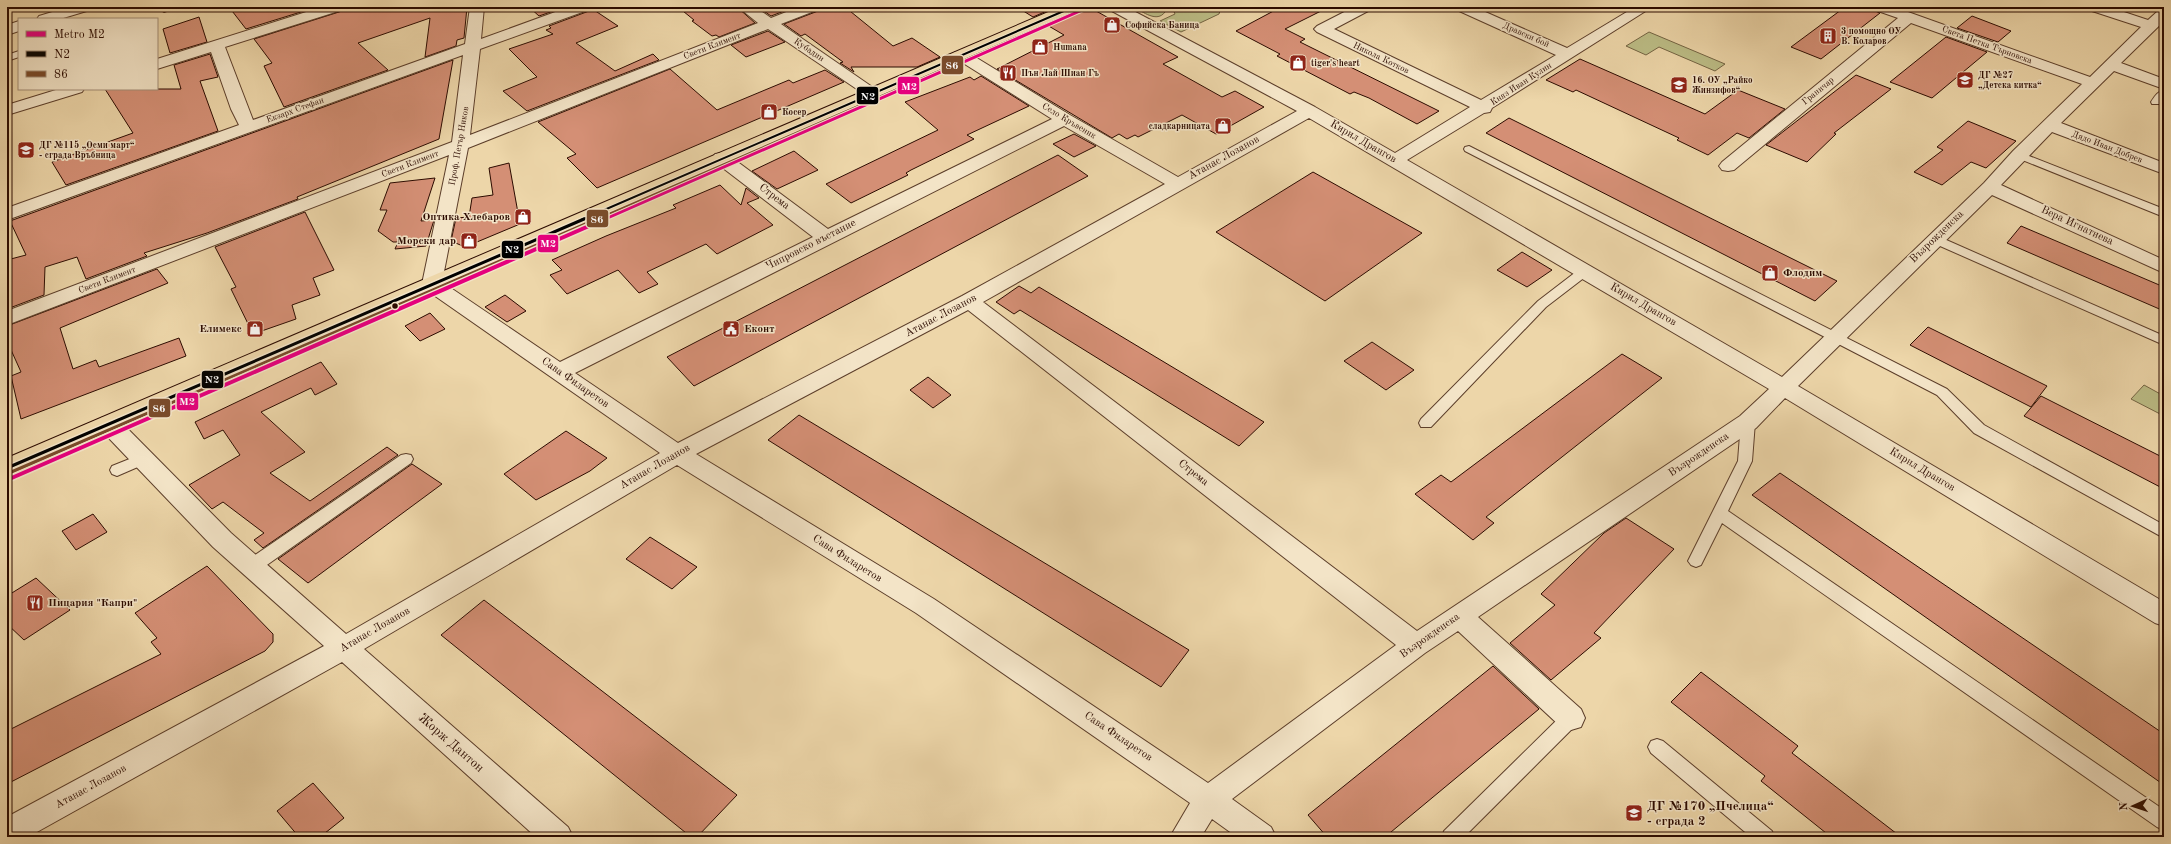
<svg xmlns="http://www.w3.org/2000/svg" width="2171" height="844" font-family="'Old Standard TT',serif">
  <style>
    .green { fill: #bcbd86; stroke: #746443 }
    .building { fill: #d48f75; stroke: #2c0b00 }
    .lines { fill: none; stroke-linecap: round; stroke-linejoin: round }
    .lane-casing { stroke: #5c3e2a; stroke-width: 2 }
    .street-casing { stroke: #5c3e2a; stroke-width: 2 }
    .primary-casing { stroke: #2c0b00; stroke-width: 2 }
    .lane { fill: #f3e4c7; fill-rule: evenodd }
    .street { fill: #f3e4c7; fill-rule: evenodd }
    .primary { fill: #edd6a9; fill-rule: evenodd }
    .bus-1-far1-casing { stroke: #f3e4c7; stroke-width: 4 }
    .bus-1-casing { stroke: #f3e4c7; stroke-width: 6 }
    .bus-2-far1-casing { stroke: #f3e4c7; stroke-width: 4 }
    .bus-2-casing { stroke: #f3e4c7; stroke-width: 6 }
    .bus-1-far1 { stroke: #000; stroke-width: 2 }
    .bus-1 { stroke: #000; stroke-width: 3 }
    .bus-2-far1 { stroke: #7a4b2a; stroke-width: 2 }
    .bus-2 { stroke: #7a4b2a; stroke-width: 3 }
    .metro-1-far1-casing { stroke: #f3e4c7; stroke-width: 5 }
    .metro-1-casing { stroke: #f3e4c7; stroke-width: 7 }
    .metro-1-far1 { stroke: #e5007d; stroke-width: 3 }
    .metro-1 { stroke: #e5007d; stroke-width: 4 }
    .bus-dot { fill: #2c0b00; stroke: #f3e4c7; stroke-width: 1.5 }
    .labels { text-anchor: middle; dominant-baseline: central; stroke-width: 3; stroke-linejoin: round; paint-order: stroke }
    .far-poi-label { font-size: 9px; font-weight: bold; fill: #2c0b00; stroke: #f3e4c7; text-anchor: start }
    .far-street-label { font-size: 9px; fill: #2c0b00; stroke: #f3e4c7 }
    .street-label { font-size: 11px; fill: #2c0b00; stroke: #f3e4c7 }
    .poi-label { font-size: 11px; font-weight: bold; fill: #2c0b00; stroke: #f3e4c7; text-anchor: end }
    .near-street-label { font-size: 13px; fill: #2c0b00; stroke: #f3e4c7 }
    .near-poi-label { font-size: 13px; font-weight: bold; fill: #2c0b00; stroke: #f3e4c7; text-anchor: start }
    .line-badge { stroke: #f3e4c7; stroke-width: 1.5 }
    .badge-label { font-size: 11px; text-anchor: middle; font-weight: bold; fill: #fff }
  </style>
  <rect width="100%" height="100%" fill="#edd6a9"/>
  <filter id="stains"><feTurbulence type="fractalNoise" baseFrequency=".005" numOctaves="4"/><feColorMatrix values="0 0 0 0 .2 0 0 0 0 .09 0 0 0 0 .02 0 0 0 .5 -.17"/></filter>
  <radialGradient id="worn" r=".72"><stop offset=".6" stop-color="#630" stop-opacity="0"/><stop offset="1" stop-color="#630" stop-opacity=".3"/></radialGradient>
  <!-- green -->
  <path class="green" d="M1134 7H1164L1165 12C1157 23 1143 12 1134 7Z
    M1172 7 1178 10C1187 5 1211 4 1220 11L1219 14 1181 32 1160 21 1175 14Z
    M1649 32 1725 64 1715 71 1659 47 1646 55 1626 46Z
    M2144 385 2164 396V416L2131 399Z"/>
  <!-- building -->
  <path class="building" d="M229 7H317L246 29Z
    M345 7H467L464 38 457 40 456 46 425 57 430 18 358 43 388 70 284 107 264 66 272 63 254 39 342 11Z
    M529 7H565L539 16Z
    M678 7H737L755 23 719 37 716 35 712 36 692 21 694 20Z
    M758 7H795L771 16Z
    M820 7H845L893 46 912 38 940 57 917 67H851L854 72 840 63 843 62 805 34 801 36 784 24 818 11Z
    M1017 7H1056L1033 17Z
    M1081 7H1089L1178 57 1163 64 1222 97 1235 91 1264 107 1216 134 1182 115 1138 137 1135 135 1127 139 1119 134 1112 138 997 69 1064 35 1047 25 1079 11Z
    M1281 7H1329L1285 29 1305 39 1300 42 1439 111 1417 124 1369 98 1354 92 1350 94 1277 56 1280 54 1236 31Z
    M1845 7H1872L1875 11 1880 13 1821 59 1791 47Z
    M591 8 618 26 576 43 615 71 653 54 659 60 527 111 503 91 537 77 509 49 553 34 546 30 551 28 549 26 589 11Z
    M1972 16 2011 31 1998 42 1957 28Z
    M199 17 207 42 170 53 163 29Z
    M768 31 785 42 746 57 731 45Z
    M1946 37 1987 52 1932 98 1890 82Z
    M210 54 218 77 200 81 218 131 66 185 52 162 133 133 105 89H181L174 65Z
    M1580 59 1705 114 1738 90 1785 109 1749 138 1737 133 1708 155 1677 140 1679 138 1576 90 1573 92 1546 80Z
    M453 60 439 139 297 197 298 199 207 233 144 253 147 256 86 279 77 257 45 267 44 295 7 309V260L26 255 10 221Z
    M670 69 717 110 789 80 793 83 825 70 844 82 597 188 567 158 576 154 538 122Z
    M1856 75 1891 89 1834 133 1836 134 1807 162 1766 145Z
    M981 76 1029 106 967 135 974 139 911 170 906 173 908 175 851 203 826 184 938 130 905 102 970 77 974 80Z
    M1509 118 1837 281 1815 301 1486 133Z
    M1968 121 2016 141 1986 168 1971 162 1942 185 1914 172 1943 150 1937 147Z
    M1074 134 1096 146 1074 157 1053 144Z
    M794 151 818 170 777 189 752 171Z
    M1058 155 1088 176 694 386 667 357Z
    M509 163 520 224 465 247 451 241 456 218 469 217 472 198 493 195 489 168Z
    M1313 172 1422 233 1325 301 1216 232Z
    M435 178 421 221 434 220 426 246 395 249 398 242H393L378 231 387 210H380L390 183Z
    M720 185 741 205 746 188 759 198 747 203 773 225 717 254 706 244 647 272 658 284 639 293 618 270 567 294 550 275 562 270 552 260 606 236 676 208 673 205Z
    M305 212 334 270 313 278 320 295 292 305 296 319 253 334 231 289 236 287 215 247Z
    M2021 226 2164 287V311L2007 243Z
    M1522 252 1552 270 1527 287 1497 270Z
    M157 269 168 283 60 328 73 369 96 360 99 367 179 338 186 356 21 419 11 376 21 372 7 341V326Z
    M1019 286 1031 293 1039 287 1264 422 1239 446 1020 310 1014 314 996 302Z
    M505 295 526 311 507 322 485 307Z
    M430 313 445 329 420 341 405 326Z
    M1928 327 2047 386 2031 407 1910 345Z
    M1372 342 1414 370 1386 390 1344 361Z
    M1622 354 1662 378 1486 517 1494 523 1473 540 1415 494 1441 475 1451 482Z
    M321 362 337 384 315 395 311 388 261 412 305 452 270 473 310 501 387 447 398 455 263 548 254 540 264 533 223 502 212 509 189 485 240 455 223 430 204 439 195 422Z
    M928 377 951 395 933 408 910 390Z
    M2041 396 2164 458V489L2024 416Z
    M799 415 1189 650 1161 687 768 440Z
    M566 431 607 458 590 471 536 500 504 474Z
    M412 464 442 484 308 583 278 559Z
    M1780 473 2164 734V785L1752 495Z
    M93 514 107 532 76 550 62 531Z
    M1626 518 1674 549 1594 633 1601 638 1551 680 1510 643 1555 605 1541 594 1604 533Z
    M650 537 697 567 672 589 626 559Z
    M207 566 273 634V642L265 651 7 784V731L161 654 151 642 157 638 135 613Z
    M36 578 70 610 24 640 7 624V596Z
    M484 600 737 795 697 837H691L441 635Z
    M1493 666 1539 709 1385 837H1327L1308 815Z
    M1701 672 1798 746 1792 753 1901 837H1831L1761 781 1765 776 1671 702Z
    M313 783 344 818 320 837H299L277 811Z"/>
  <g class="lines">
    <!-- lane casing -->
    <g class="lane-casing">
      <path id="lane" d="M156 7H177L164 12Z
        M19 51V57L7 61V55Z
        M2164 90V99L2160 104H2152L2151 102C2154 97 2158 91 2164 90Z
        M1469 146 1947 389 1984 425 2164 525V538L1974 433 1937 395 1465 151 1464 149 1465 147Z
        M2019 152 2164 209V217L2015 157 2013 155Z
        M1935 235 2164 336V345L1931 242 1929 239Z
        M1585 267 1591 271 1589 274 1546 307 1431 427H1421L1419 423 1421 419 1538 301 1581 268Z
        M1748 417 1753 418 1755 422 1752 461 1728 511 2164 810V830L2157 827 1722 523 1701 565 1696 567 1691 565 1688 561 1738 461 1741 422 1743 418Z
        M142 454 147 455 149 459 147 463 117 476 112 474 110 470 112 466Z
        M406 454 411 455 413 459 411 463 257 572 251 573 245 572 243 567 245 562 401 455Z
        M1571 710 1577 712 1580 718 1577 724 1464 837H1442L1444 831 1565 712Z
        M1657 739 1663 741 1772 831 1774 837H1751L1651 753 1648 747 1651 741Z"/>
    </g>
    <!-- street casing -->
    <g class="street-casing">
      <path id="street" d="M69 7H92L90 10 60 19H37L39 16Z
        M322 7H344L342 10 225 47 253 120 465 44 470 7H484L481 39 569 7H590L588 10 480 49 470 135 758 23 738 7H755L771 18 799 7H819L817 10 781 24 881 93 879 96H867L768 29 468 148 442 282 560 362 813 237 715 162 712 158 715 154 721 153 727 154 828 229 1052 119 955 58 953 55 955 52H967L1070 115 1178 177 1297 111 1110 10 1108 7H1126L1315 107 1395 153 1470 107 1317 32 1314 29 1317 26 1354 7H1372L1370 10 1334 29 1481 100 1556 55 1457 10 1455 7H1474L1567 48 1635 7H1652L1492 108 1490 112 1484 113 1407 160 1782 377 1984 183 2013 151 2082 84 1911 23 1734 170 1728 171 1722 170 1719 166 1722 162 1898 18 1875 10 1873 7H1894L2090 77 2141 27 2089 10 2087 7H2109L2148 20 2159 10 2164 9V21L2121 63 2164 79V89L2114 71 2061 123 2164 163V174L2052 132 2001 185 2164 260V273L1992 195 1798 386 2164 602V626L2155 623 1785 398 1756 428 1478 617 1581 709 1585 718 1581 727 1571 730 1561 727 1458 631 1425 653 1232 799 1271 827 1276 837H1237L1212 819 1201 837H1170L1190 803 916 613 677 465 364 649 568 827 573 837H536L342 662 28 837H7V817L324 646 213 547 101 430 98 424 101 418 109 416 117 418 231 533 346 634 660 453 425 289 422 284 449 155 7 325V311L452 142 463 55 7 220V208L239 125 231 109 211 52 157 69V59ZM1309 118 1769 389 1740 416 1417 631 983 302ZM1064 126 1165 184 962 296 678 443 575 373ZM968 310 1396 645 1208 783 934 599 696 454Z
        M19 21V31L7 35V25Z
        M59 89H84L82 92 7 115V105Z"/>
    </g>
    <!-- primary casing -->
    <g class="primary-casing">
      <path id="primary" d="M1060 7H1080L1078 10 7 477V458Z"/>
    </g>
    <!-- lane -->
    <use href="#lane" class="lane"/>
    <!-- street -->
    <use href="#street" class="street"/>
    <!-- primary -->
    <use href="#primary" class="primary"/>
    <!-- bus-1-far1 casing -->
    <g class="bus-1-far1-casing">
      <path id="bus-1-far1" d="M581 220 1073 7"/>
    </g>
    <!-- bus-1 casing -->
    <g class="bus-1-casing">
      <path id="bus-1" d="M7 468 584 219"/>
    </g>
    <!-- bus-2-far1 casing -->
    <g class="bus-2-far1-casing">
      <path id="bus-2-far1" d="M595 220 1075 12"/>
    </g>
    <!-- bus-2 casing -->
    <g class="bus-2-casing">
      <path id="bus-2" d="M9 473 597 219"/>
    </g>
    <!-- bus-1-far1 -->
    <use href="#bus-1-far1" class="bus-1-far1"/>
    <!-- bus-1 -->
    <use href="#bus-1" class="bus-1"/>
    <!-- bus-2-far1 -->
    <use href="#bus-2-far1" class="bus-2-far1"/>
    <!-- bus-2 -->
    <use href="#bus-2" class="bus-2"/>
    <!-- metro-1-far1 casing -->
    <g class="metro-1-far1-casing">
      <path id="metro-1-far1" d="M603 220 1089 7"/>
    </g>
    <!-- metro-1 casing -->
    <g class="metro-1-casing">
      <path id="metro-1" d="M7 480 605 219"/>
    </g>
    <!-- metro-1-far1 -->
    <use href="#metro-1-far1" class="metro-1-far1"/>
    <!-- metro-1 -->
    <use href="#metro-1" class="metro-1"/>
  </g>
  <!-- icons -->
  <defs>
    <g id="shop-square" transform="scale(0.9)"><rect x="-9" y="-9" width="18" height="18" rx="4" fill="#8f2418" stroke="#f3e4c7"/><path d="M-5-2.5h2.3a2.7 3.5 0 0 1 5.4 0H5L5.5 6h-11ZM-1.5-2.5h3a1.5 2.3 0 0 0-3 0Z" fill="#fff"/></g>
    <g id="building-square" transform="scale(0.9)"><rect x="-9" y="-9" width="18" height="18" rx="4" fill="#8f2418" stroke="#f3e4c7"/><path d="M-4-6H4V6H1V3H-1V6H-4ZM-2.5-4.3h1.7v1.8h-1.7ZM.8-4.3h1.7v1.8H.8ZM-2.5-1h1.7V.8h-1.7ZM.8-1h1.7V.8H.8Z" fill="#fff"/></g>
    <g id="restaurant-square" transform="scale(0.9)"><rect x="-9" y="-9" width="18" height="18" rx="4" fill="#8f2418" stroke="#f3e4c7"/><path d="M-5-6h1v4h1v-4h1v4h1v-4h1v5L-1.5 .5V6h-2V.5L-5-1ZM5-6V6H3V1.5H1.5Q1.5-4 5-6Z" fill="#fff"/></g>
    <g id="school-square" transform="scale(0.9)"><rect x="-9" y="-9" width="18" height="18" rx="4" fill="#8f2418" stroke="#f3e4c7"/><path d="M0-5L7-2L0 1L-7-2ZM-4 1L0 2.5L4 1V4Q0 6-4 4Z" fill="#fff"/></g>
    <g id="civic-square" transform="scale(0.9)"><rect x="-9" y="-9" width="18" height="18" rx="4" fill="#8f2418" stroke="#f3e4c7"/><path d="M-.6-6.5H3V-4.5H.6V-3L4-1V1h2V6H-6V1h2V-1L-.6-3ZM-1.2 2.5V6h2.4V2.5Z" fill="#fff"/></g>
  </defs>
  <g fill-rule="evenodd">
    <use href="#shop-square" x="1112" y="25"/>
    <use href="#building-square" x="1828" y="36"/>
    <use href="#shop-square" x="1040" y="47"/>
    <use href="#shop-square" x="1298" y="63"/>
    <use href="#restaurant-square" x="1008" y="73"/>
    <use href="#school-square" x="1965" y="80"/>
    <use href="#school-square" x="1679" y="85"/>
    <use href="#shop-square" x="769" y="112"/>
    <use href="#shop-square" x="1223" y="126"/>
    <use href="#school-square" x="26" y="150"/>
    <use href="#shop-square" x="523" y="217"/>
    <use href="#shop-square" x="469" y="241"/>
    <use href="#shop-square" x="1770" y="273"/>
    <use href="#shop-square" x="255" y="329"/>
    <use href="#civic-square" x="731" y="329"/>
    <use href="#restaurant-square" x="35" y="603"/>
    <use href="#school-square" x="1634" y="813"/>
  </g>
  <!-- markers -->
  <circle class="bus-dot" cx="395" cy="306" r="3.5"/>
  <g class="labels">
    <!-- far-poi labels -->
    <g class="far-poi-label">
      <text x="1125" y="25">Софийска Баница</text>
      <text x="1841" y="31">3 помощно ОУ<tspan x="1841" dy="10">В. Коларов</tspan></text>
      <text x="1053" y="47">Humana</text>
      <text x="1311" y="63">tiger's heart</text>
      <text x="1021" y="73">Пън Лай Шиан Гъ</text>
      <text x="1978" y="75">ДГ №27<tspan x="1978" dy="10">„Детска китка“</tspan></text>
      <text x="1692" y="80">16. ОУ „Райко<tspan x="1692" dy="10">Жинзифов“</tspan></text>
      <text x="782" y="112">Косер</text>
      <text x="1210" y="126" text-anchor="end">сладкарницата</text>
      <text x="39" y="145">ДГ №115 „Осми март“<tspan x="39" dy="10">- сграда Връбница</tspan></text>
    </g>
    <!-- far-street labels -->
    <g class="far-street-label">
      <text transform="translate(1526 35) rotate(24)">Дравски бой</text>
      <text transform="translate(1987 45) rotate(20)">Света Петка Търновска</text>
      <text transform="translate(712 46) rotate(-21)">Свети Климент</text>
      <text transform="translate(809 50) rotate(34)">Кубадин</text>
      <text transform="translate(1381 58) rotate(26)">Никола Котков</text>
      <text transform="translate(1521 84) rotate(-33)">Княз Иван Кулин</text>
      <text transform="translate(1818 91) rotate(-39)">Граничар</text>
      <text transform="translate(295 110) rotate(-20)">Екзарх Стефан</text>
      <text transform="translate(1069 121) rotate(31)">Село Кръвеник</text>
      <text transform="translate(459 146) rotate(-80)">Проф. Петър Ников</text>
      <text transform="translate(2107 147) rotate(21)">Дядо Иван Добрев</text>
      <text transform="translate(410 164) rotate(-21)">Свети Климент</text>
      <text transform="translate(107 280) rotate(-21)">Свети Климент</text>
    </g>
    <!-- street labels -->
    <g class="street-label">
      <text transform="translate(1363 142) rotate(30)">Кирил Дрангов</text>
      <text transform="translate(1224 158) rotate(-29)">Атанас Лозанов</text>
      <text transform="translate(774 197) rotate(37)">Стрема</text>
      <text transform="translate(2077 226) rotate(25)">Вера Игнатиева</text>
      <text transform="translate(1937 237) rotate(-44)">Възрожденска</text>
      <text transform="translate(811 245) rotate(-27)">Чипровско въстание</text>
      <text transform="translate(1643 305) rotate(30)">Кирил Дрангов</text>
      <text transform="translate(941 316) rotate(-28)">Атанас Лозанов</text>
      <text transform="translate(575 383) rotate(35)">Сава Филаретов</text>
      <text transform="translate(1699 455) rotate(-34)">Възрожденска</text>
      <text transform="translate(655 467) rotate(-30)">Атанас Лозанов</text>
      <text transform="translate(1922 470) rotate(31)">Кирил Дрангов</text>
      <text transform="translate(1193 473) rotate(38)">Стрема</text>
      <text transform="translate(847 559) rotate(32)">Сава Филаретов</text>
      <text transform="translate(375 630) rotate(-30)">Атанас Лозанов</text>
      <text transform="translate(1430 636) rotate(-35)">Възрожденска</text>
      <text transform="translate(1118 737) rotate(34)">Сава Филаретов</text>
      <text transform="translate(91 787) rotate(-29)">Атанас Лозанов</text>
    </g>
    <!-- poi labels -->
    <g class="poi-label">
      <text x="510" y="217">Оптика Хлебаров</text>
      <text x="456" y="241">Морски дар</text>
      <text x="1783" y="273" text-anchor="start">Флодим</text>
      <text x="242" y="329">Елимекс</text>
      <text x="744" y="329" text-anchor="start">Еконт</text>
      <text x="48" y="603" text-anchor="start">Пицария "Капри"</text>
    </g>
    <!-- near-street labels -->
    <g class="near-street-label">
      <text transform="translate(451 743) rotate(41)">Жорж Дантон</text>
    </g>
    <!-- near-poi labels -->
    <g class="near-poi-label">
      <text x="1647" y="806">ДГ №170 „Пчелица“<tspan x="1647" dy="15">- сграда 2</tspan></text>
    </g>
  </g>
  <g class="line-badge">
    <rect x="941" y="55" width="23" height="20" rx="4" fill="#7a4b2a"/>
    <rect x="897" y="76" width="23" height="19" rx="4" fill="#e5007d"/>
    <rect x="856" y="86" width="23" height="19" rx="4" fill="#000"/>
    <rect x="586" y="209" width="23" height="19" rx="4" fill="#7a4b2a"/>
    <rect x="537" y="234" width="22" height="19" rx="4" fill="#e5007d"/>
    <rect x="501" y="240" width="23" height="19" rx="4" fill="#000"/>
    <rect x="201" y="370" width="23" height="19" rx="4" fill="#000"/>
    <rect x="176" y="392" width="23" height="19" rx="4" fill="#e5007d"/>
    <rect x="148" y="398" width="23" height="20" rx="4" fill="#7a4b2a"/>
  </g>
  <g class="badge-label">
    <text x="952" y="69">86</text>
    <text x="909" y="90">M2</text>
    <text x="868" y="100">N2</text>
    <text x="597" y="223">86</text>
    <text x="548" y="247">M2</text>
    <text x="512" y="253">N2</text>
    <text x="212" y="383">N2</text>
    <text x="187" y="405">M2</text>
    <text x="159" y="412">86</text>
  </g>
  <!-- margin -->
  <rect width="2171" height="844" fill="none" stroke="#edd6a9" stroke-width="24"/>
  <rect x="8" y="8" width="2155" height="828" fill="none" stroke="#2c0b00" stroke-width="2"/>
  <rect x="12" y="12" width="2147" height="820" fill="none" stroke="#2c0b00"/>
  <!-- legend -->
  <rect x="18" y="18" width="140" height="72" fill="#f3e4c7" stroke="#a38d77"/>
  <rect x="26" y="31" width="20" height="6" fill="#e5007d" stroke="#a38d77"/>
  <text x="54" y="38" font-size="12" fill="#2c0b00">Metro M2</text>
  <rect x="26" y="51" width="20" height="6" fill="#000000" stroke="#a38d77"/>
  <text x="54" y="58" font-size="12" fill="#2c0b00">N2</text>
  <rect x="26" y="71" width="20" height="6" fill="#7a4b2a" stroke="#a38d77"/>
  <text x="54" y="78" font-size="12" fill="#2c0b00">86</text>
  <!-- north arrow -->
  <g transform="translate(2133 806) rotate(267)" stroke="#f3e4c7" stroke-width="3" paint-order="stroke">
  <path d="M0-3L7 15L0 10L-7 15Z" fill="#2c0b00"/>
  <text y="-6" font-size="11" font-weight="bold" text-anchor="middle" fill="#2c0b00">N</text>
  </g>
  <rect width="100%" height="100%" filter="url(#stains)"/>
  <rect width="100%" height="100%" fill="url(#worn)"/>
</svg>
